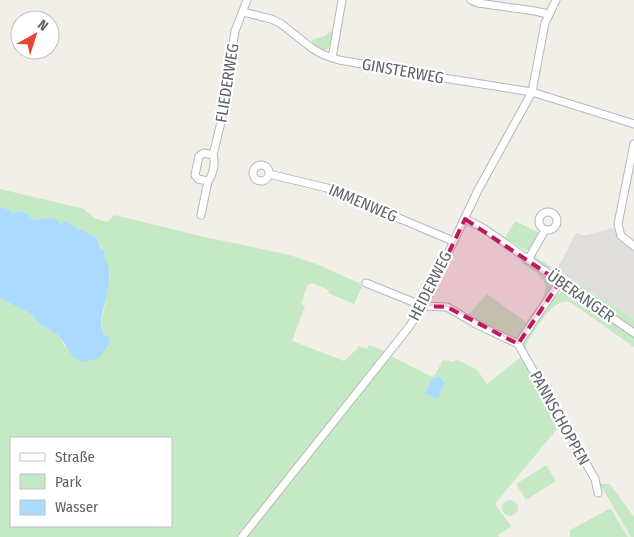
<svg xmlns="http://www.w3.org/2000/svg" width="634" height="537" font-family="'Fira Sans Condensed',sans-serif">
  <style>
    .industrial { fill: #e0deda }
    .green { fill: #c5e8c5; fill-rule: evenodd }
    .water { fill: #aadaff }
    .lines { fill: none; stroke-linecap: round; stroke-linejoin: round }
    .minor-casing { stroke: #b5b8bc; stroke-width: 9 }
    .minor { stroke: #fff; stroke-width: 7 }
    .marked { fill: #c2185b; fill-opacity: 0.2; stroke: #c2185b; stroke-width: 4; stroke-dasharray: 10 6; stroke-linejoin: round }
    .labels { text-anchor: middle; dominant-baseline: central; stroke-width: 4.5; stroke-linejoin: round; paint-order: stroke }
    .street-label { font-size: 16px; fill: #5f6368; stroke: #fff }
  </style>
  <rect width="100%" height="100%" fill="#f1efe8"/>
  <!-- industrial -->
  <path class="industrial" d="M612 228 624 240 634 247V319L557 270 576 233 581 235H587Z"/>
  <!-- green -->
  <path class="green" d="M331 31 332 32V40L327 50H323L312 43 313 39 325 36Z
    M0 189 84 209 94 218 107 222 114 215 200 236 290 255 319 265 361 284 362 287 354 304 328 293 329 290 312 283 308 285 301 303 305 306 292 341 344 361 357 349 358 346 367 349 369 345 387 352 241 537H0V298L31 314 43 327 47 328 60 337 65 347 104 335 101 325 105 305 110 272 97 238 84 233 79 228 60 226 51 218C40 220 33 222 25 213L13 215 11 210 0 207ZM11 438H171V526H11Z
    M515 221 541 234 529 250H525L505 238Z
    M534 256 634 319V329L532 260Z
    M523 260C533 267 551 274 552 289L522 335 515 338H509L467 316 487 294 526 322C533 311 552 292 543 280 538 273 528 268 521 262Z
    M562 292 573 294 634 336V347L570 302C553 297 538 327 529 339L526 344V351L544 381 555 406 522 346 523 341 552 298Z
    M389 355 430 376 435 375 443 360 454 362 456 359 477 370 487 384 522 356 561 424 495 504 511 526 498 535 499 537H244ZM432 379 445 381 440 395 425 391Z
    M546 465 556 481 526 500 516 484Z
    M600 484H610L634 517V537H631Z
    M502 508a8 8 0 1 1 16 0a8 8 0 1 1-16 0Z
    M609 509H611L628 537H570V530Z"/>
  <!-- water -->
  <path class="water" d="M0 207 11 210 13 215 17 211 25 213 34 220 51 218 58 220 61 226 64 221 97 238 100 248 105 253 104 258C117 271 102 307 101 323 101 327 103 331 104 335L110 338 109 344 99 358 83 362 74 358 60 337 47 328 43 327 31 314 0 298Z
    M439 377 445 382 438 399 426 394 425 392 432 379Z"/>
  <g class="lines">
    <!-- minor casing -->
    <g class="minor-casing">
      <path id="minor" d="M471 0 478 3 535 11 548 14
        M243 12 271 19 280 23 313 49 324 55 339 60 425 75 532 92 634 124
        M332 58 342 0
        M634 144 618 224 621 236 634 246
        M253 173a8 8 0 1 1 16 0a8 8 0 1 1-16 0Z
        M269 174 327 188 453 241
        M208 181 198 179 195 175 199 156 204 153 213 155
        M539 221a9 9 0 1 1 18 0a9 9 0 1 1-18 0Z
        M201 215 208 181C213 175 216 162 213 155L222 118 235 31 247 0
        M465 219 483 228 634 333
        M528 260 545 230
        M560 282 518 344 595 479 598 493
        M366 283 423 306 447 307 476 324 518 344
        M242 537 409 327 423 306 478 190 532 92 545 23 556 0"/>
    </g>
    <!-- minor -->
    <use href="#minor" class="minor"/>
  </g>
  <!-- marked area -->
  <path class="marked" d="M465 219 560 282 518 344 447 307 423 306Z"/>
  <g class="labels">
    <!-- street labels -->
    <g class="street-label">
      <text transform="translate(403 71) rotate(10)">GINSTERWEG</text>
      <text transform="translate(227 83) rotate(-81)">FLIEDERWEG</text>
      <text transform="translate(363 203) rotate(23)">IMMENWEG</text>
      <text transform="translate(430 286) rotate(-63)">HEIDERWEG</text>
      <text transform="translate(581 296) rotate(35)">ÜBERANGER</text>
      <text transform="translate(560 418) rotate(61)">PANNSCHOPPEN</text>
    </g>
  </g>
  <!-- legend -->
  <rect x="10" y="437" width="162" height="90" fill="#ffffff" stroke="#bfc1c3"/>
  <rect x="20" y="453" width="25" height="8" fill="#ffffff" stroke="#bfc1c3"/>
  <text x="55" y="462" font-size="15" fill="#5f6368">Straße</text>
  <rect x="20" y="474" width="25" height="15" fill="#c5e8c5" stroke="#bfc1c3"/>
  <text x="55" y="487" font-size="15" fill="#5f6368">Park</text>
  <rect x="20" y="500" width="25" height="15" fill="#aadaff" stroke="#bfc1c3"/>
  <text x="55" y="512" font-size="15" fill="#5f6368">Wasser</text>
  <!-- north arrow -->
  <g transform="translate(35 35) rotate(39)"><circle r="24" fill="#ffffff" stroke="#bfc1c3"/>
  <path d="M0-4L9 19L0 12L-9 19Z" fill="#ea4335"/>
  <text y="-8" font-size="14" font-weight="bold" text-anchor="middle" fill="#5f6368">N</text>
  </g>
</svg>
